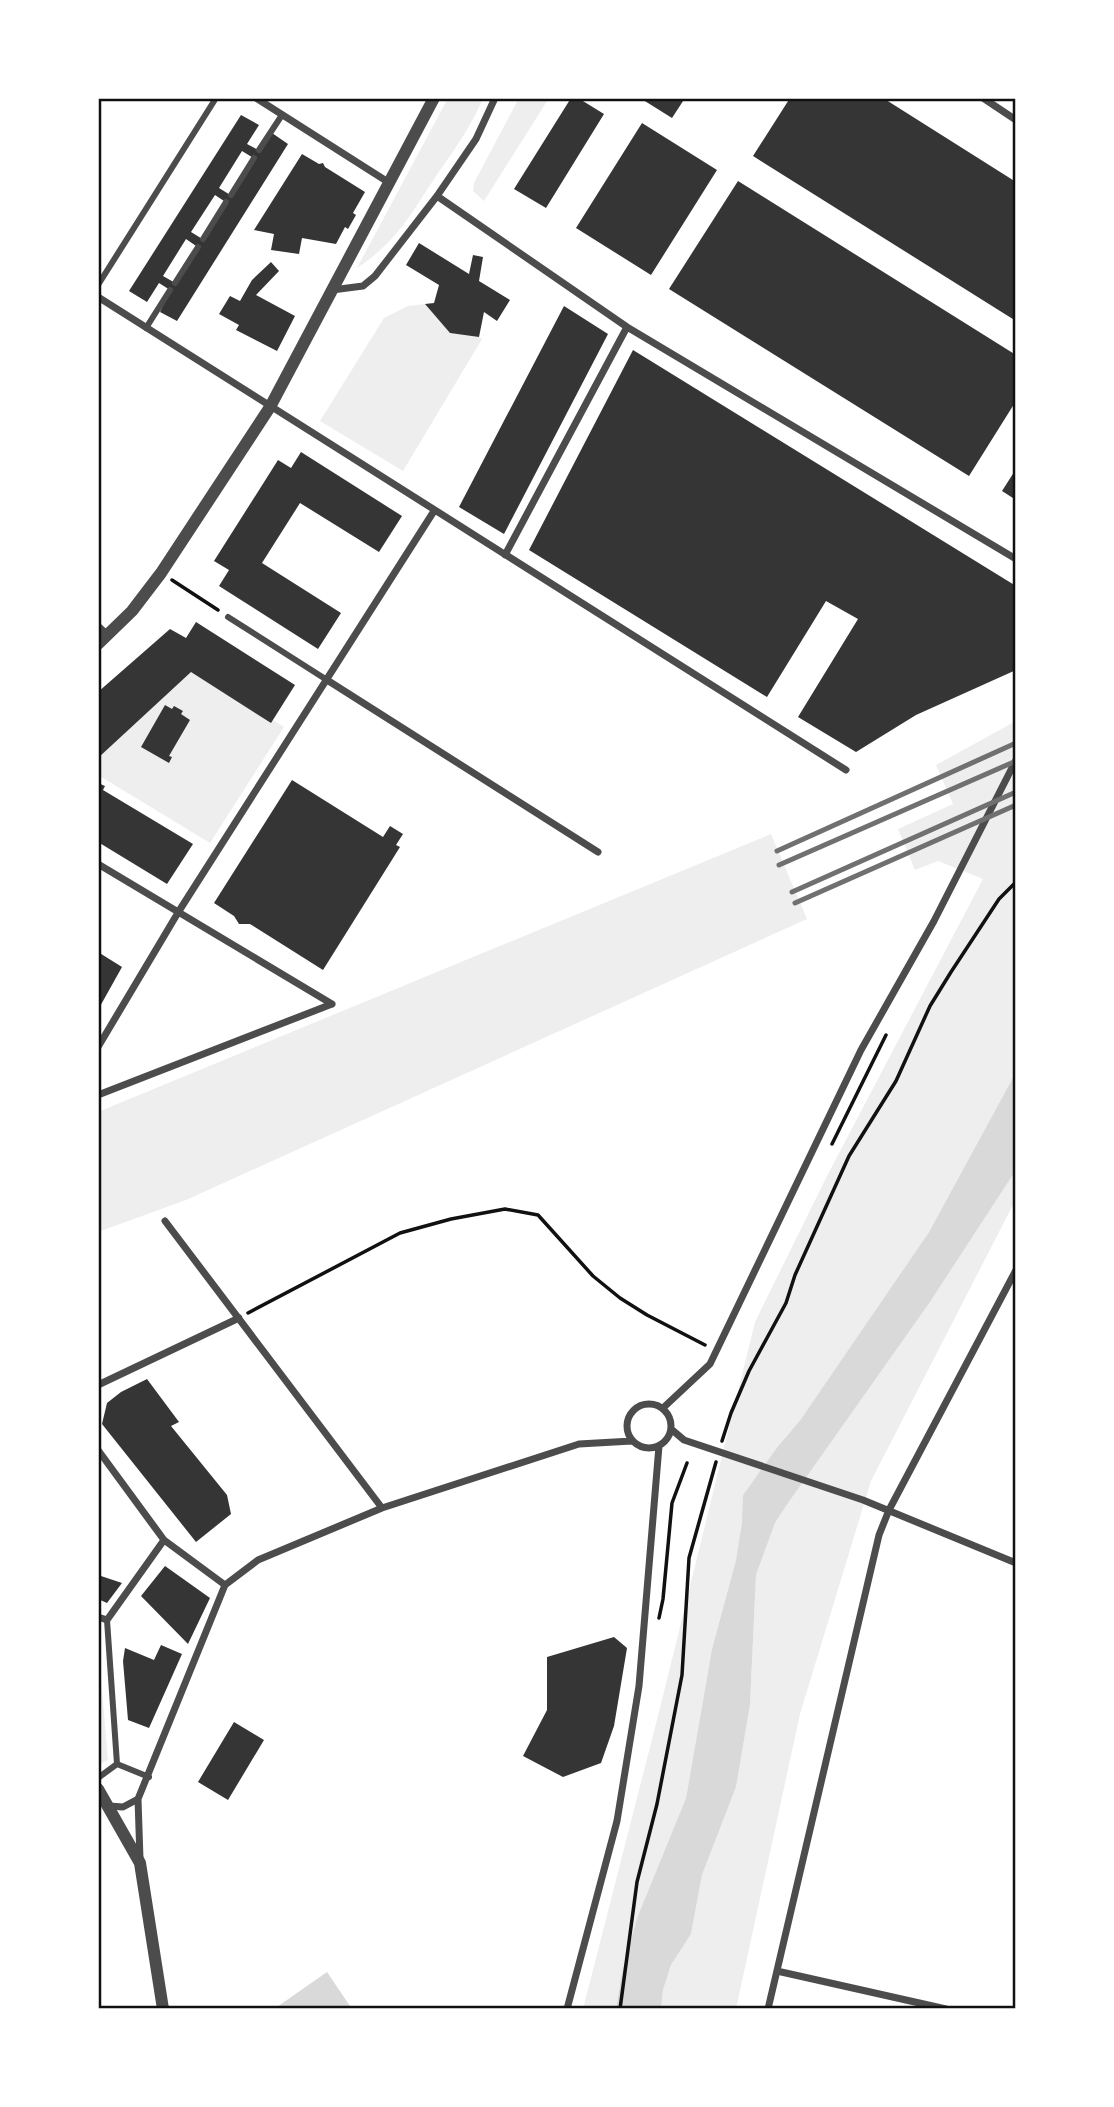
<svg xmlns="http://www.w3.org/2000/svg" width="1114" height="2107" font-family="Bitter,serif">
  <style>
    .green { fill: #eee }
    .water { fill: #d9d9d9 }
    .building { fill: #353535; fill-rule: evenodd }
    .lines { fill: none; stroke-linecap: round; stroke-linejoin: round }
    .path { stroke: #111; stroke-width: 3.5 }
    .pedestrian { stroke: #4c4c4c; stroke-width: 6 }
    .minor { stroke: #4c4c4c; stroke-width: 7 }
    .tertiary { stroke: #4c4c4c; stroke-width: 12 }
    .rail { stroke: #707070; stroke-width: 5 }
    .neatline { fill: none; stroke: #111; stroke-width: 2.5 }
  </style>
  <rect width="100%" height="100%" fill="#fff"/>
  <!-- green -->
  <path class="green" d="M448 98H483C472 125 455 149 438 173 412 212 398 241 357 268Z
    M519 98H549L484 201 473 191 474 183Z
    M425 304 450 333 479 337 482 339 403 471 320 421 384 318 408 306Z
    M192 669 284 727 210 843 98 775V752Z
    M1016 721V1072L929 1232 801 1419 786 1436 743 1495V1523L736 1560 712 1649 686 1798 637 1918 622 1972 616 2009H583L660 1708 755 1322 827 1176 983 879 938 861 915 870 898 829 953 804 936 765Z
    M771 834 807 919 186 1200 98 1232V1112Z
    M1016 1170V1199L871 1481 800 1714 736 2009H661L663 1990 671 1965 691 1934 702 1875 736 1787 750 1705 756 1575 775 1523 786 1506 930 1302Z
    M98 1642 108 1760 98 1765Z"/>
  <!-- water -->
  <path class="water" d="M1016 1072V1170L930 1302 786 1506 775 1523 756 1575 750 1705 736 1787 702 1875 691 1934 671 1965 663 1990 661 2009H616L622 1972 637 1918 686 1798 712 1649 736 1560 742 1523 743 1495 779 1445 801 1419 929 1232Z
    M327 1972 352 2009H274Z"/>
  <!-- building -->
  <path class="building" d="M571 98H578L604 114 546 208 514 189Z
    M640 98H685L672 118Z
    M790 98H883L1016 182V321L753 156Z
    M241 115 259 125 247 144 260 151 272 133 288 144 177 321 160 312 170 290 159 283 147 302 129 291ZM242 151 255 159 232 196 219 188ZM215 195 227 203 204 240 191 232ZM186 239 199 248 177 284 163 276Z
    M642 123 717 170 651 275 576 228Z
    M302 154 319 164 323 163 325 167 365 192 353 213 356 215 348 229 345 227 336 244 302 238 299 254 271 250 274 234 254 230Z
    M738 181 1016 355V401L969 476 669 289Z
    M419 243 469 274 473 255 483 257 479 281 510 300 497 321 484 312 479 337 450 333 425 304 434 303 439 285 406 265Z
    M271 262 279 271 256 295 295 316 277 351 236 330 239 325 219 314 230 296 240 301 252 280Z
    M564 306 608 334 504 534 459 507Z
    M633 350 1016 586V670L916 715 856 752 798 717 858 619 826 601 767 697 529 550Z
    M301 452 402 516 379 552 300 503 262 563 341 613 318 649 219 586 229 570 214 561 278 460 291 468Z
    M1016 469V500L1002 491Z
    M196 622 295 685 271 723 191 672 98 758V692L170 629 186 638Z
    M165 705 172 709 174 706 183 711 181 714 190 720 169 756 172 757 169 763 141 747Z
    M292 780 383 837 390 826 403 834 396 845 400 847 323 970 250 924H239L234 916 214 903Z
    M98 783 105 786 103 790 193 844 167 884 98 842Z
    M98 952 122 967 98 1010Z
    M147 1379 179 1422 171 1426 227 1495 231 1514 196 1542 102 1424 107 1403 121 1392Z
    M165 1566 210 1598 188 1644 141 1596Z
    M98 1575 122 1583 107 1603 98 1599Z
    M614 1637 627 1648 614 1726 601 1763 563 1777 523 1756 547 1710V1657Z
    M161 1645 182 1654 149 1728 128 1720 123 1661 125 1648 154 1660Z
    M234 1722 264 1740 228 1800 198 1782Z"/>
  <g class="lines">
    <!-- path -->
    <path class="path" d="M172 580 218 610
      M832 1144 886 1035
      M248 1313 400 1233 451 1219 505 1209 538 1215 593 1276 620 1298 647 1315 705 1345
      M722 1441 731 1413 749 1371 786 1303 795 1275 849 1156 896 1081 930 1006 951 972 999 899 1016 882
      M659 1618 663 1599 672 1503 687 1463
      M620 2009 637 1882 657 1804 682 1675 689 1558 716 1462"/>
    <!-- pedestrian -->
    <path class="pedestrian" d="M259 150 282 115
      M231 195 254 158
      M203 239 226 202
      M175 283 198 247
      M98 285 216 98
      M146 328 170 290
      M228 617 327 680
      M117 1764 149 1777
      M98 1778 117 1764 107 1620"/>
    <!-- minor -->
    <path class="minor" d="M256 98 388 182
      M983 98 1016 120
      M437 196 627 327 1016 559
      M332 290 363 286 375 276 437 196 476 139 495 98
      M98 297 846 770
      M505 555 627 327
      M98 626 108 635
      M327 680 598 852
      M98 864 332 1004
      M98 1047 179 911 434 511
      M98 1095 332 1004
      M165 1221 382 1508
      M98 1385 239 1318
      M627 1426a22 22 0 1 1 44 0a22 22 0 1 1-44 0Z
      M663 1408 710 1364 861 1050 934 921 1016 760
      M671 1429 684 1440 863 1500 1016 1563
      M98 1450 164 1540 225 1585
      M225 1585 258 1560 382 1508 579 1444 632 1441
      M98 1617 107 1620 164 1540
      M109 1806 123 1807 138 1799
      M140 1859 138 1799 225 1585
      M777 1971 946 2009
      M567 2009 617 1821 639 1686 659 1446
      M768 2009 879 1535 889 1510 1016 1270"/>
    <!-- tertiary -->
    <path class="tertiary" d="M98 644 132 611 161 573 270 407 434 98
      M98 1789 140 1863 163 2009"/>
    <!-- rail -->
    <path class="rail" d="M777 851 1016 743
      M779 865 1016 761
      M792 892 1016 792
      M795 903 1016 805"/>
  </g>
  <!-- border -->
  <rect width="1114" height="2107" fill="none" stroke="#ffffff" stroke-width="200"/>
  <rect x="100" y="100" width="914" height="1907" class="neatline"/>
</svg>
